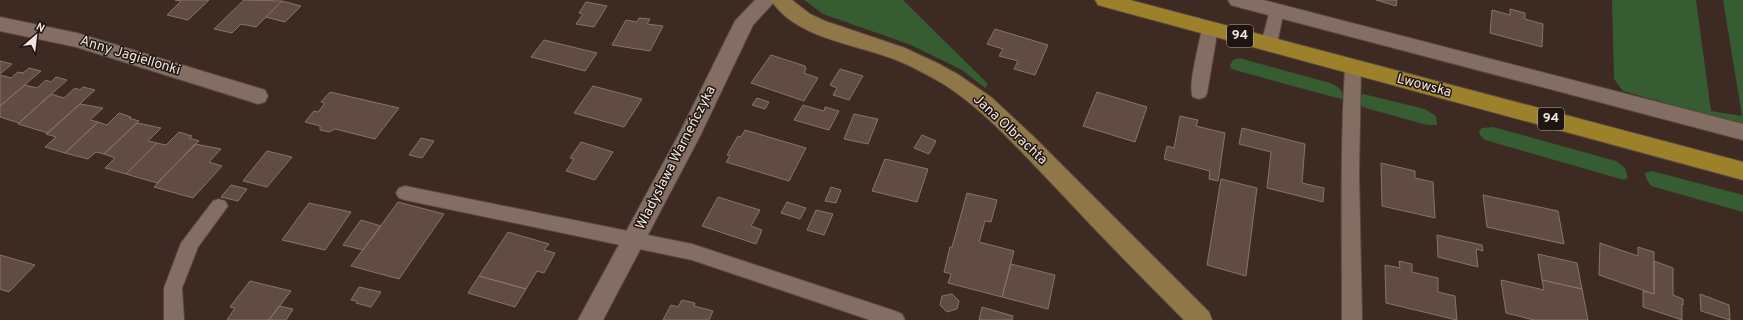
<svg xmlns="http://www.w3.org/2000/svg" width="1743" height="320" font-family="Overpass,sans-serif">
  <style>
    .green { fill: #365c31 }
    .building { fill: #614c43; stroke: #897369 }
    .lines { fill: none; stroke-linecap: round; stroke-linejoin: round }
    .lane-casing { stroke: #594942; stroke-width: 2 }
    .street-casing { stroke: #594942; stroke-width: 2 }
    .secondary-casing { stroke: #594942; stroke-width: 2 }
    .primary-casing { stroke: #594942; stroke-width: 2 }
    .lane { fill: #846e64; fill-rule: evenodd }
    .street { fill: #846e64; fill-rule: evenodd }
    .secondary { fill: #907747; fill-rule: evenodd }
    .primary { fill: #9d812a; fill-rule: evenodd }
    .labels { text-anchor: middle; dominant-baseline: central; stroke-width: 3; stroke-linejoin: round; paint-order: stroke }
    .shield { fill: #1e1511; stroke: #b2a6a1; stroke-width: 1 }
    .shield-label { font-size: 13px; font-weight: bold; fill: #f1e4df }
    .street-label { font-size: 14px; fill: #f1e4df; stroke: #1e1511 }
  </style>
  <rect width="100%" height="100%" fill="#3d2a22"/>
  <!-- green -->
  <path class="green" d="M804 0H903L988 84 985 88 962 70 911 45 823 14Z
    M1612 0H1696L1711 111 1742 116 1723 0H1743V125L1623 91 1614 79Z
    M1239 58 1330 83C1337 86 1342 88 1343 97L1341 99 1231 69 1230 65 1233 60Z
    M1363 94 1425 109 1436 116 1437 125H1427L1362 107 1360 97Z
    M1493 127 1616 161 1625 168 1628 177 1624 180 1485 140 1480 135 1479 131 1482 128Z
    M1652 171 1743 195V212L1651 186 1646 178 1645 173Z"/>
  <!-- building -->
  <path class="building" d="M175 0H209L188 20 167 15 181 1Z
    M244 0 282 1 256 27 241 24 232 33 214 29Z
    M1376 0H1397L1396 6Z
    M282 1 301 6 285 22 266 17Z
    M586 2 607 6 594 27 576 24 583 14 579 13Z
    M1510 9 1525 13V19L1543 24 1542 47 1490 33 1492 10 1510 15Z
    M639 18 650 19 647 24 663 26 650 51 612 45 626 20 637 22Z
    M995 29 1048 45 1035 75 1014 69 1018 61 999 56 1003 49 987 44Z
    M544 40 597 53 585 71 531 57Z
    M771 55 805 66 806 69 804 73 818 78 804 101 751 83Z
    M0 61 12 64 0 74Z
    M29 68 41 71 0 106V75L11 78 18 72 23 73Z
    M840 69 863 76 849 100 833 95 837 88 830 85Z
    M56 77 67 80 19 123 0 117V106L25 85 37 88 46 80 51 82Z
    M593 86 642 99 624 127 574 113Z
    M83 87 95 90 48 133 18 124 51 94 64 98 75 88 80 90Z
    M330 92 399 108 375 139 335 129 329 132 320 130V126L305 122 314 111 318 112 325 103 321 102Z
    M1097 92 1147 107 1135 142 1083 126Z
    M757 98 769 102 765 109 752 105Z
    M80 104 103 108 90 120 98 122 65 153 45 147 56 137 46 134Z
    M803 105 824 111 825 107 839 111 829 130 794 120Z
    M119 113 131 117 129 118 139 121 104 154 96 152 88 159 65 153 98 122 107 125Z
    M854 114 878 119 868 144 844 139Z
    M1180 116 1198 120 1196 126 1225 133 1218 181 1209 179 1210 171 1164 159 1167 146 1174 148Z
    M137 123 161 128 148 141 157 143 126 174 105 168 115 158 104 154Z
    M1242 128 1305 144 1302 183 1324 188 1323 202 1267 188 1271 152 1239 144Z
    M745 130 806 148 789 181 726 162 730 156 727 155 738 136 741 137Z
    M179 132 192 136 189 138 199 141 157 183 126 174 157 143 166 145Z
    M922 135 936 141 929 154 914 148Z
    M421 138 434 141 422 158 409 155Z
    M581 142 613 152 595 180 566 171 574 159 570 158Z
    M195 144 221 149 209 162 222 166 193 198 154 187Z
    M267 151 292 157 267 187 243 181Z
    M885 159 928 169 917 202 872 191Z
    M1381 163 1415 171V178L1433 182 1435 218 1382 206Z
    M1221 179 1257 188 1246 276 1207 265Z
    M231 185 247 189 238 201 221 197Z
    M831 187 841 190 836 203 825 201Z
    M967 193 997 200 991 222 985 221 979 242 1014 251 1002 297 948 283 951 274 944 272 950 247H952Z
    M1483 195 1558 211 1564 244 1487 227Z
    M718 197 760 210 751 226 762 230 756 244 702 226Z
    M398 202 444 214 399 279 351 266Z
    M787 202 806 208 800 219 781 213Z
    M309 203 351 212 325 250 282 240Z
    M816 210 833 214 824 235 807 230Z
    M361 220 381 226 363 250 343 245Z
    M508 232 549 244 544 250 555 253 544 273 537 271 526 289 479 276Z
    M1437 235 1482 245 1483 251 1476 249 1478 267 1438 257Z
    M1600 243 1638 256V247L1654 252V294L1599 275Z
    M1538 254 1577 263 1582 289 1542 280Z
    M0 255 35 265 9 292 0 289Z
    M1399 261 1412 264V272L1438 278V292L1455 296 1457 320 1386 303 1385 265 1400 268Z
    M1654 261 1673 268V295L1683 299V305L1682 304V320L1643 307V291L1654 294Z
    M1011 264 1055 275 1048 309 1002 297Z
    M479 276 526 289 515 307 468 293Z
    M1501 280 1544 290 1542 280 1582 289 1588 320H1534L1506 313Z
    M250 281 291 291 269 320H227L235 308 230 307Z
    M359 287 381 292 371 307 356 303 357 301 351 300Z
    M952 294 959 301 957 309 947 312 940 305 942 296Z
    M1700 294 1729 305 1730 320 1701 311Z
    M682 300 695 303 694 306 713 311 709 320H663L671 305 678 307Z
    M279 306 293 309 286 320H269Z
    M982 307 1013 316 1012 320H979Z"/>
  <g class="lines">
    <!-- lane casing -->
    <g class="lane-casing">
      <path id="lane" d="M1277 5 1282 6 1284 10 1277 44 1274 48 1269 49 1264 48 1261 44 1270 10 1272 6Z
        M1210 23 1215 24 1218 28 1207 93 1205 97 1199 99 1193 97C1187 87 1200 42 1202 28L1205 24Z
        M1353 61 1359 63 1361 67 1359 173 1362 320H1342C1342 236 1340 151 1345 67L1347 63Z
        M405 186 692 244 895 311 902 314 905 320H870L692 260 405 200 399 198 396 193 399 188Z
        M219 199 225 201 228 206 198 247 182 288 184 320H164V288L181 243 213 201Z"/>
    </g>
    <!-- street casing -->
    <g class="street-casing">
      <path id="street" d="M755 0H776L753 25 700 136 603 320H578L679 134 735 21Z
        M1228 0H1263L1743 124V140L1238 7 1231 5Z
        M0 17 77 33 265 90 268 96 265 102 258 104 76 47 0 31Z"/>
    </g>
    <!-- secondary casing -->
    <g class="secondary-casing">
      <path id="secondary" d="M771 0H792L810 14 825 21 905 48 939 64 959 75 991 97 1033 136 1209 312 1212 320H1184C1141 277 1099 234 1058 190 1022 153 988 113 945 85 928 75 910 65 891 58 853 44 794 37 771 0Z"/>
    </g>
    <!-- primary casing -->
    <g class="primary-casing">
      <path id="primary" d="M1095 0H1130L1743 162V180L1105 7 1098 5Z"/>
    </g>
    <!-- lane -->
    <use href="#lane" class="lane"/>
    <!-- street -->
    <use href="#street" class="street"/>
    <!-- secondary -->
    <use href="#secondary" class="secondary"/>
    <!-- primary -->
    <use href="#primary" class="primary"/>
  </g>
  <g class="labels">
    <!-- shield labels -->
    <g class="shield">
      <rect x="1227" y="25" width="26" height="22" rx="3"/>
      <rect x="1538" y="108" width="26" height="22" rx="3"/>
    </g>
    <g class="shield-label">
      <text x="1240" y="36">94</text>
      <text x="1551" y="119">94</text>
    </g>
    <!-- street labels -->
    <g class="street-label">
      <text transform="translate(130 56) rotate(17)">Anny Jagiellonki</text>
      <text transform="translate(1424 86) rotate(15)">Lwowska</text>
      <text transform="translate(1010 130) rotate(43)">Jana Olbrachta</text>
      <text transform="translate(676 158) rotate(-63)">Władysława Warneńczyka</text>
    </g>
  </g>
  <!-- north arrow -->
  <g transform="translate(36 36) rotate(28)" stroke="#1e1511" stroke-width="3" paint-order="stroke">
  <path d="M0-3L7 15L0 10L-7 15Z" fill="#f1e4df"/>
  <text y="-6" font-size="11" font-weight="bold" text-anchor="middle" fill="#f1e4df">N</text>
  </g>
</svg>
